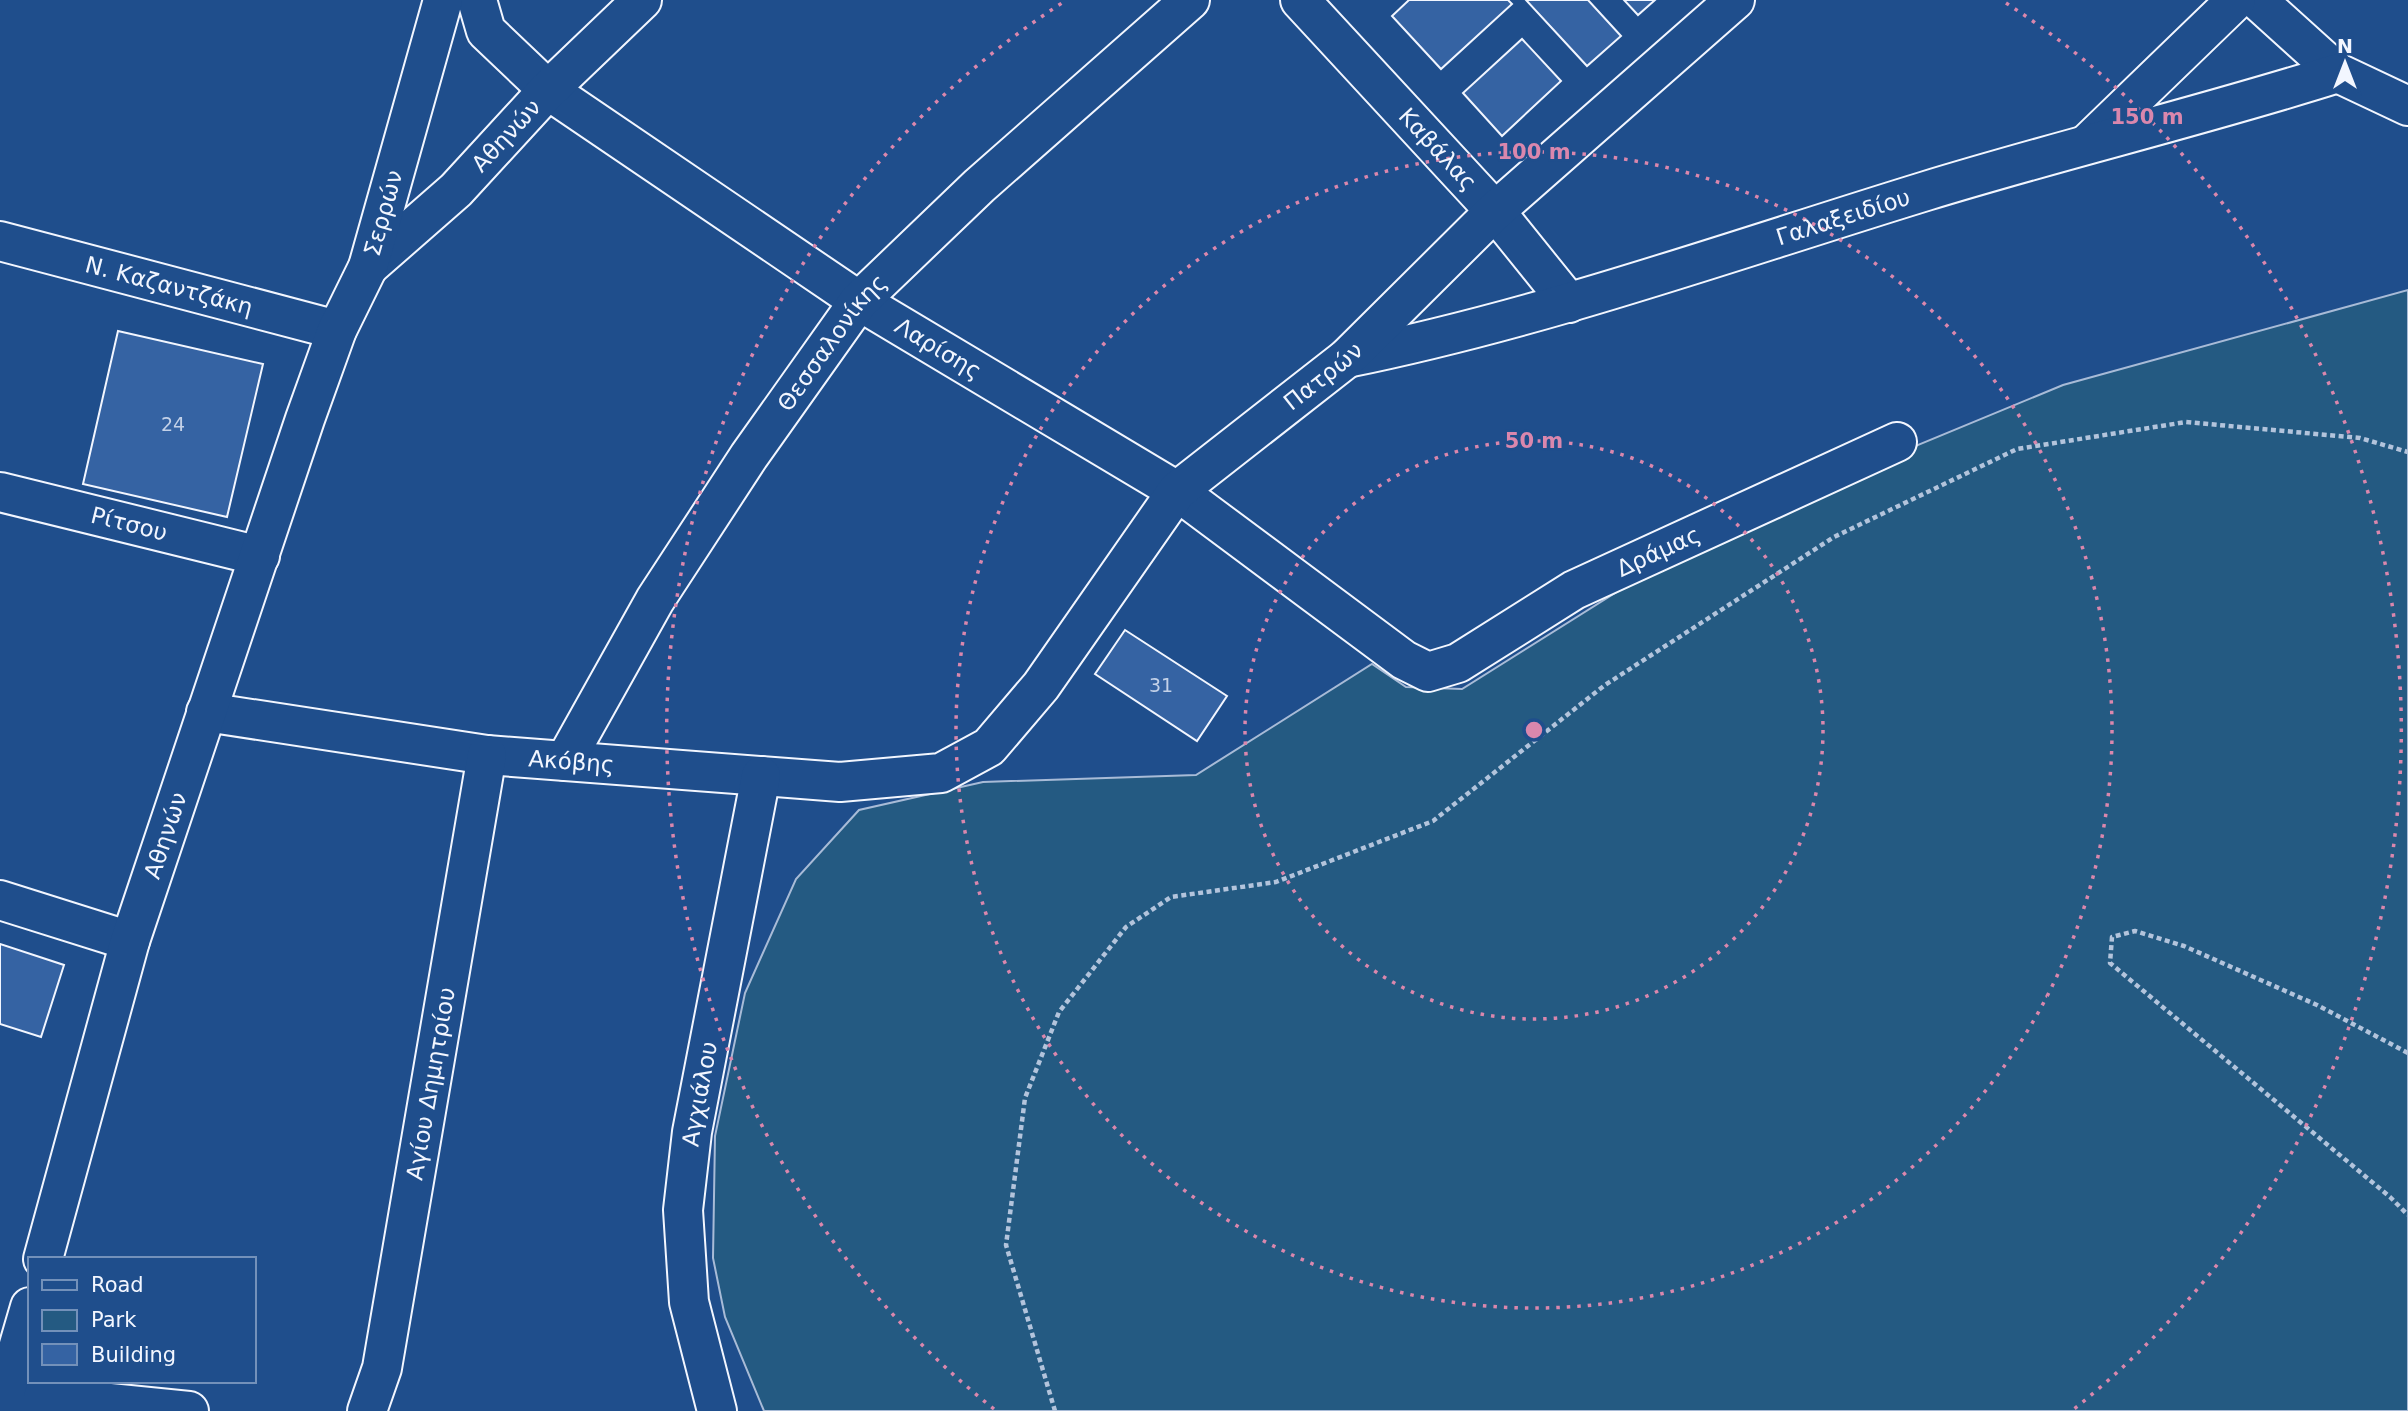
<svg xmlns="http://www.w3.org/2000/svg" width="2408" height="1411" font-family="'DejaVu Sans',sans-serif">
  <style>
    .green { fill: #245a82; stroke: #a8bbd7; stroke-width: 2 }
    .building { fill: #3563a3; stroke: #f2f6ff; stroke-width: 2 }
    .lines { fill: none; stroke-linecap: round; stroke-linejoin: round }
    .minor-casing { stroke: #f2f6ff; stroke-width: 42 }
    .path { stroke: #b3c4dc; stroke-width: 4.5; stroke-dasharray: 5 3.5; stroke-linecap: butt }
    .minor { stroke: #1f4e8c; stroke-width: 38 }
    .ring { fill: none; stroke: #da87ad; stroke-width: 3.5; stroke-dasharray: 3.5 7 }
    .labels { text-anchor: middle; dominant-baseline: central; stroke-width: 5; stroke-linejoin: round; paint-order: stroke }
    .number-label { font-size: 19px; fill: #c3d1e8 }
    .street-label { font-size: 23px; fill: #f2f6ff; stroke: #1f4e8c }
    .centre { fill: #da87ad; stroke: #1f4e8c; stroke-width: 3.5 }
    .ring-label { font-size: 21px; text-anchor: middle; font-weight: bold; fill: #da87ad; stroke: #1f4e8c; stroke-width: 5; stroke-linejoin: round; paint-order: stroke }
  </style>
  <rect width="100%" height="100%" fill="#1f4e8c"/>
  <!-- green -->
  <path class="green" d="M2408 290V1411H764L725 1317 713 1258 715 1136 745 993 796 879 859 810 983 782 1196 775 1372 664 1406 687 1462 689 1722 526 2063 385Z"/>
  <!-- building -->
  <path class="building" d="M1409 0H1508L1512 4 1441 69 1392 16Z
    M1526 0H1588L1621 36 1587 66Z
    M1624 0H1655L1638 15Z
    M1522 39 1561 81 1502 136 1463 93Z
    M118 331 263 364 227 517 83 484Z
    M1125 630 1227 696 1197 741 1095 674Z
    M0 944 64 965 41 1037 0 1024Z"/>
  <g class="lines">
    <!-- minor casing -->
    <g class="minor-casing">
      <g id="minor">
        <path id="s1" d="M477 0 486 31 548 90 859 301 1177 491 1404 660 1428 672 1458 663 1574 590 1897 442"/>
        <path id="s2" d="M1300 0 1495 211 1569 303"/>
        <path d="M2257 0 2338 73 2408 106"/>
        <path d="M2088 143 2236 0"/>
        <path id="s3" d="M0 241 337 330"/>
        <path id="s4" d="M368 267 456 190 548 90 642 0"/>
        <path id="s5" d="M1347 358C1544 318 1734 250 1926 191 2063 149 2202 116 2338 73"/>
        <path id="s6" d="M0 492 260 556"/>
        <path id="s7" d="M206 712 487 755 840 782 941 773 989 747 1041 686 1177 491 1347 358 1495 211 1735 0"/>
        <path id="s8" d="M565 761 655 600 749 456 859 301 979 186 1190 0"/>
        <path d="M0 900 130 941"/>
        <path id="s9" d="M43 1259 130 941 305 419 337 330 368 267 443 0"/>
        <path d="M0 1392 189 1411"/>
        <path d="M5 1411V1393L30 1307"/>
        <path id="s10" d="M367 1411 382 1368 487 755"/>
        <path id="s11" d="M717 1411 689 1302 683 1210 692 1132 761 776"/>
      </g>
    </g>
    <!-- path -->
    <path class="path" d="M2408 1053 2317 1005 2184 946 2135 931 2112 937 2110 963 2390 1197 2408 1215
      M1055 1411 1006 1245 1025 1098 1059 1012 1126 927 1171 897 1276 882 1433 821 1605 685 1834 537 2017 449 2186 422 2360 438 2408 452"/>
    <!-- minor -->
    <use href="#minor" class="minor"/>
  </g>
  <!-- distance rings -->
  <g class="ring">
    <circle cx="1534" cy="730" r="289"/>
    <circle cx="1534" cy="730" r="578"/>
    <path d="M994 1409A867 867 0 0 1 1062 3M2006 3A867 867 0 0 1 2074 1409"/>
  </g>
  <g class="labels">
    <!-- number labels -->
    <g class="number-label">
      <text x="173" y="424">24</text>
      <text x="1161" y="685">31</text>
    </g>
    <!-- street labels -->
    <g class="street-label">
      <text stroke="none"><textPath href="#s4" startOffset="191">Αθηνών</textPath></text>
      <text stroke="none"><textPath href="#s2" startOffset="203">Καβάλας</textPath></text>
      <text stroke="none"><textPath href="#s9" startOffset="1101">Σερρών</textPath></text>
      <text stroke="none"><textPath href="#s5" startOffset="516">Γαλαξειδίου</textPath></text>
      <text stroke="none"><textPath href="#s3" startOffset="175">Ν. Καζαντζάκη</textPath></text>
      <text stroke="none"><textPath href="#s8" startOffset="497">Θεσσαλονίκης</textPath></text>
      <text stroke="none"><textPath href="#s1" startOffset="586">Λαρίσης</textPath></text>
      <text stroke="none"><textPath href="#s7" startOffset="1298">Πατρών</textPath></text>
      <text stroke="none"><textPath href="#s6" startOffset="133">Ρίτσου</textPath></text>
      <text stroke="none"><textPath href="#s1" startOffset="1435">Δράμας</textPath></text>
      <text stroke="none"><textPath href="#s7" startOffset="369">Ακόβης</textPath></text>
      <text stroke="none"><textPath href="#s9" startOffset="441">Αθηνών</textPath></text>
      <text stroke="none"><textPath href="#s10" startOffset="334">Αγίου Δημητρίου</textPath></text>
      <text stroke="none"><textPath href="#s11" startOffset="322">Αγχιάλου</textPath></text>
    </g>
  </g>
  <circle cx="1534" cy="730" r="10" class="centre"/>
  <g class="ring-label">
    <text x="2147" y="124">150 m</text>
    <text x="1534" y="159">100 m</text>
    <text x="1534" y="448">50 m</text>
  </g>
  <!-- legend -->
  <rect x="28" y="1257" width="228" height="126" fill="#1f4e8c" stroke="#7391ba" stroke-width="2"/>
  <rect x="42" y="1280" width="35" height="10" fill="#1f4e8c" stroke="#7391ba" stroke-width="2"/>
  <text x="91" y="1292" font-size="21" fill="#f2f6ff">Road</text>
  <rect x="42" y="1310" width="35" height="21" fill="#245a82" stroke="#7391ba" stroke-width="2"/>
  <text x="91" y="1327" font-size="21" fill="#f2f6ff">Park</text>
  <rect x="42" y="1344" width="35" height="21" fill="#3563a3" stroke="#7391ba" stroke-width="2"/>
  <text x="91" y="1362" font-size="21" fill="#f2f6ff">Building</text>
  <!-- north arrow -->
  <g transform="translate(2345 63)" stroke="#1f4e8c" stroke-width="5" paint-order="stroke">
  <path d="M0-5L12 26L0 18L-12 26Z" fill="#f2f6ff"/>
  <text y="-10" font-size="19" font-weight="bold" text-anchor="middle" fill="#f2f6ff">N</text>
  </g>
</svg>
